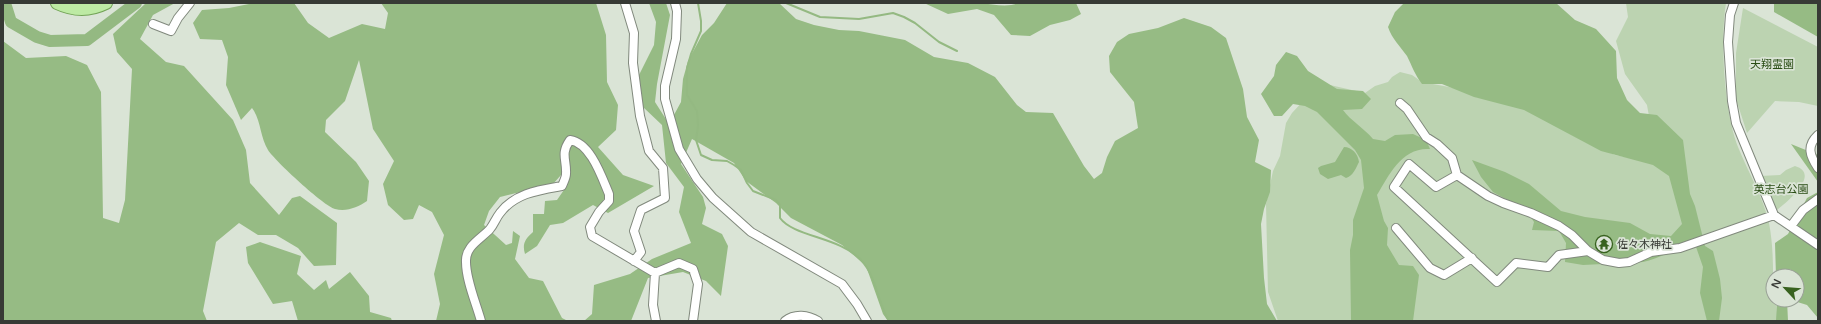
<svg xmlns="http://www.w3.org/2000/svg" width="1821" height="324" font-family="'Varela Round','Noto Sans JP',sans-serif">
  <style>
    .green { fill: #bcd3b1 }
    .forest { fill: #96bb84 }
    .water { fill: #94b982 }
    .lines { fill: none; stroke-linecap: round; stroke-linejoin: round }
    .stream { stroke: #94b982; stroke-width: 2 }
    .river { stroke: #94b982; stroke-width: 12 }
    .minor-casing { stroke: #81897d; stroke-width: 10 }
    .primary-casing { stroke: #72a356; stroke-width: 14 }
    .minor { stroke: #fff; stroke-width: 8 }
    .primary { stroke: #bdeaa4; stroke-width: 12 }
    .labels { text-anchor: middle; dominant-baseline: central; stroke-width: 3.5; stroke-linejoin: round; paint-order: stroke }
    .park-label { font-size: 11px; fill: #294c14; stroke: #dae4d6 }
    .poi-label { font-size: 11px; fill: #373a35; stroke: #dae4d6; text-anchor: start }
  </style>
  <rect width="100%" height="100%" fill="#dae4d6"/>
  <!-- green -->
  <path class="green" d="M1626 3H1726C1720 41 1724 111 1738 147 1748 172 1763 196 1769 223 1774 249 1773 274 1773 300H1776L1777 321H1278L1268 292 1266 204 1273 171 1280 156 1286 123 1292 113 1317 86 1330 85 1365 93 1375 86 1388 82 1392 77 1400 72 1412 75 1422 82 1460 89 1478 98 1506 99 1589 144 1615 155 1640 160 1654 145 1647 105 1625 74 1616 41 1628 17Z
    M1743 8 1818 47V106L1799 102 1775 101 1747 133 1736 99V53Z
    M1795 166C1821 174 1788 201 1777 210L1760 176 1780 175 1786 170Z"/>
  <!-- forest -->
  <path class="forest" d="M146 3H175L153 15 140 39 166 62 184 66 233 120 246 150 250 183 279 215 292 198 300 196 337 223 336 265 314 266 298 248 276 235H258L239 223 216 242 203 311 207 321H3V41L26 58 66 56 87 65 101 92 103 218 119 223 125 200 132 69 117 52 113 34Z
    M254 3H294L308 23 329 38 362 24 385 29 388 13 381 3H596L606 35 607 82 618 105 616 130 598 147 623 175 654 186 608 213 593 205 563 223 550 225 537 246 525 254C522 244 525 239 533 232V214H544L545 201 557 200 566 187 567 183 561 175 553 184 500 197 489 211 484 225 506 245 512 243 513 231 520 236 515 259 529 278 543 281 562 318 568 321H436L440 304 434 274 444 235 432 212 419 205 413 219 404 220 388 205 383 184 394 161 373 129 359 60 345 101 326 120 325 132 356 162 369 181 367 201C358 207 347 212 335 209 324 206 275 161 268 150 260 137 261 120 252 108L241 120 226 85 228 57 222 40 200 39 193 23 202 10 229 8Z
    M649 3H666L670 15 657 84 655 102 669 124 681 102 683 79 688 61 702 35 714 23 727 3H779L796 19 814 25 839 30 859 31 905 40 934 57 968 63 995 77 1017 105 1026 112 1053 113 1084 166 1094 179 1102 173 1107 157 1115 141 1138 128 1134 102 1110 72 1109 56 1117 42 1129 34 1158 28 1184 18 1211 27 1226 38 1243 89 1247 117 1259 140 1255 162 1271 170 1270 192 1264 209 1261 224 1264 278 1267 304 1277 321H888L883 314 866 266 842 245 791 218 776 203 746 181 734 163 692 139 681 164 703 197 706 208 702 224 722 234 728 246 721 296 706 281 683 272 648 278 631 321H584L592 314 594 285 630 274 652 259 691 243 679 212 684 187 666 163 662 125 643 107 639 98V75L654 45 656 22Z
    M924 3C942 3 961 2 980 3 993 4 1006 8 1019 3H1076L1081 14 1070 20 1050 25 1030 36 1011 35 994 15 977 9 948 14Z
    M1404 3H1556L1575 20 1596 29 1616 51 1617 78 1627 100 1640 113 1657 115 1683 140 1690 194 1695 206 1705 246 1713 251 1720 279 1722 298 1719 321H1707L1700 293 1703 267 1695 244C1676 248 1661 258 1643 262L1583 265 1565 262 1566 243 1559 231 1532 230 1534 222 1526 210 1493 192 1481 177 1472 160 1505 172 1529 184 1561 211 1585 217 1630 223 1650 234 1671 236 1682 224 1669 176 1653 165 1601 151 1524 110 1474 97 1442 84H1422C1415 75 1412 66 1407 56 1400 46 1392 39 1388 27L1395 12Z
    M1774 3H1818V37L1774 12Z
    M1286 52 1297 56 1308 71 1337 89 1363 91 1371 99 1362 109 1343 110C1351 121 1364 128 1373 139L1385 141 1395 135 1413 134 1426 140 1430 149C1402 147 1389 175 1377 195L1384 221 1388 228 1387 245 1399 265 1413 266 1419 275 1413 321H1351L1350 250 1353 235V220L1364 188 1361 160 1355 150 1317 112 1305 106 1293 104 1282 116H1274L1261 94 1274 76 1276 65Z
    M1791 144 1818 155V182Z
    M1818 192V318L1807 305 1791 300H1797V276H1776L1775 243 1788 234 1807 198Z
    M260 242 301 256 297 274 314 290 326 280 329 289 350 272 369 296 370 312 391 318 392 321H298L292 301 273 304 248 263 246 247Z
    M1777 300H1787L1788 321H1776Z"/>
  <!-- water -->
  <path class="water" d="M1344 147C1352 147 1358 154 1359 162 1356 168 1353 176 1346 178L1341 175 1328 179 1320 174 1318 168 1321 166 1335 162Z"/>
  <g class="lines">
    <!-- stream -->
    <path class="stream" d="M698 3 701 21V31L691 54 687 68V95L697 111 698 126 696 140 701 155 712 160 727 161 734 165 741 170 747 183 753 191 776 200 780 205V218C794 237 840 237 861 260 877 277 877 302 889 321
      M786 3 820 17 859 19 893 13 904 17 915 23 939 42 957 51"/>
    <!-- river -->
    <path class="river" d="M5 3 11 22 37 37 50 41 87 40 136 3"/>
    <!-- minor casing -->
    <g class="minor-casing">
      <path id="minor" d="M625 3 634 33 633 63 640 116 649 151 663 168 665 198 641 210 634 231 641 252 634 261
        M675 3 677 11 676 39 665 86V99L679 149 697 179 713 198 751 232 842 284 857 304 867 321
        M1734 3 1730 15 1728 42 1732 101 1736 123 1774 215 1818 245
        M153 24 171 31 178 18 190 3
        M1400 103 1407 109 1426 137 1437 144 1452 158 1457 175 1488 196 1503 203 1531 213 1559 226 1572 235 1588 251 1603 260 1619 263 1629 262 1651 252 1680 248 1774 215
        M1818 135C1806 146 1810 156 1818 168
        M1457 175 1436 187 1409 164 1394 187 1497 282 1516 263 1548 267 1559 255 1588 251
        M1791 226 1803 210 1818 199
        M1396 228 1430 268 1444 275 1472 258
        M655 273 679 263 693 269 698 284 693 321
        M655 273 653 305 656 321
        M481 321C476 303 466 280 466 262 465 246 481 239 490 229 494 224 496 218 500 213 515 193 539 190 562 186 563 183 566 178 566 174 567 160 560 154 570 140 591 143 602 178 609 194V201L599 212 590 227 592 236 655 273
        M785 321C795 313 808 315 818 321"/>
    </g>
    <!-- primary casing -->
    <g class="primary-casing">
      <path id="primary" d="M57 3C74 11 90 11 106 3"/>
    </g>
    <!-- minor -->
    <use href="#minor" class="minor"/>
    <!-- primary -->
    <use href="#primary" class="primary"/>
  </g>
  <!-- icons -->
  <defs>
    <g id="temple-ring" transform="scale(0.9)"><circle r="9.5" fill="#dae4d6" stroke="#38621f" stroke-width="1.5"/><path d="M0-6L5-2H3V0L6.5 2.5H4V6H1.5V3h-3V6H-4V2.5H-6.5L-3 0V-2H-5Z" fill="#38621f"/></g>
  </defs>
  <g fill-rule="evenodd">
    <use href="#temple-ring" x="1604" y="244"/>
  </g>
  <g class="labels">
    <!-- park labels -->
    <g class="park-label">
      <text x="1772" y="64">天翔霊園</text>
      <text x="1781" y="189">英志台公園</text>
    </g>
    <!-- poi labels -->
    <g class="poi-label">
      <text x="1617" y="244">佐々木神社</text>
    </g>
  </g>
  <!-- border -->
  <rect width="1821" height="324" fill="none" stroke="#373a35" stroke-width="8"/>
  <!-- north arrow -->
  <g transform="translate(1785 288) rotate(296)"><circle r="19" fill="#dae4d6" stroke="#99a096"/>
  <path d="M0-3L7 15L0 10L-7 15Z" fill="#38621f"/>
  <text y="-6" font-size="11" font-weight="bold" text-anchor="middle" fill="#373a35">N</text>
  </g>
</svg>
